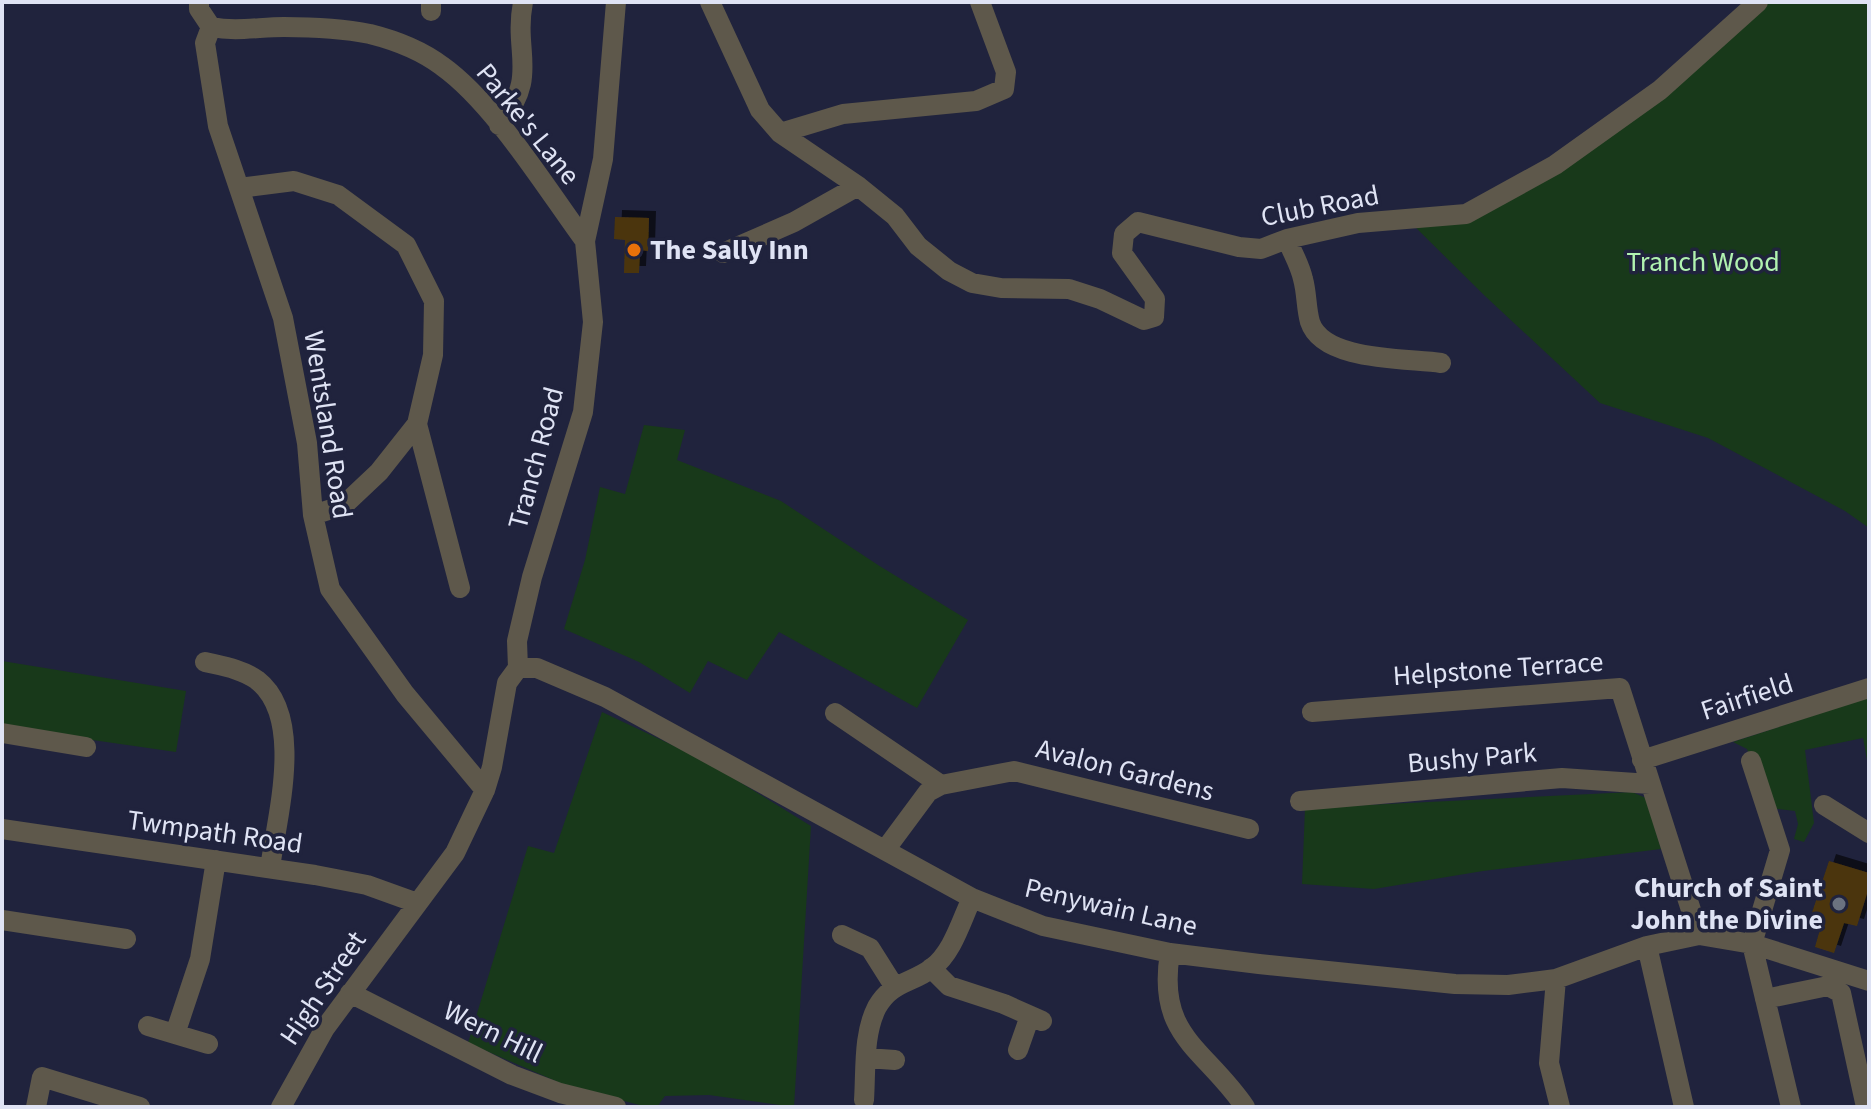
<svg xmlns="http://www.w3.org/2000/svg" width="1871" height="1109" font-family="'Source Sans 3',sans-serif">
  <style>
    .green { fill: #18391a }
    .building { fill: #4c360c; filter: url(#shadow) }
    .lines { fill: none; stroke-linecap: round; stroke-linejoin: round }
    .minor { stroke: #5e584b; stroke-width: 20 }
    .food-dot { fill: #e8710a; stroke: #20233d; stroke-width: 3 }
    .worship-dot { fill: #6b7280; stroke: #20233d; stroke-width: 3 }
    .labels { text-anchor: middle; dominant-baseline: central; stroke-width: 7; stroke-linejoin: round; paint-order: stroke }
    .street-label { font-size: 28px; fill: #dfe3f4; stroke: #20233d }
    .poi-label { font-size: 28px; font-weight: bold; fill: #dfe3f4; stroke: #20233d; text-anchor: start }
    .park-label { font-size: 28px; fill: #b1f2b0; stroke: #20233d }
  </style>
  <defs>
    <filter id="shadow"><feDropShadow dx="7" dy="-7" stdDeviation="0" flood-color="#0009"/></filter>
  </defs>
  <rect width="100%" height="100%" fill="#20233d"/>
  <!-- green -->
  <path class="green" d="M1758 2H1869V528L1845 511 1708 438 1600 403 1485 296 1407 219 1466 214 1555 165Z
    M644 425 685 430 677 460 781 501 878 565 968 620 917 708 779 632 747 680 708 661 690 693 639 662 564 629 585 560 600 487 625 494Z
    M2 661 186 691 176 752 2 727Z
    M1869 697V771L1863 738 1805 750 1814 823 1804 842 1794 839 1798 824 1795 811 1770 808 1747 749 1733 742Z
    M602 712 704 760 811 826 794 1107 709 1095 665 1096 657 1107H647L567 1086 468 1043 528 846 554 853Z
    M1632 792 1646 798 1661 849 1483 871 1374 889 1302 884 1305 808Z"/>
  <!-- building -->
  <path class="building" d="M615 217 649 218 648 251 640 250 639 273H624L625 240 614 239Z
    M1829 861 1869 873V887L1857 926 1844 923 1834 953 1815 947 1821 926 1809 922Z"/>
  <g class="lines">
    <!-- minor -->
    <path class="minor" d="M199 2V9L211 27C236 32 259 27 284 27 309 27 345 29 370 34 394 40 422 51 442 66 494 103 546 188 585 241
      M431 2V11
      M710 2 760 110 780 133 858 186 895 216 918 246 949 271 972 283 1001 288 1069 289 1100 299 1144 320 1154 317 1155 299 1122 253 1124 234 1138 222 1239 247 1261 249 1287 239 1358 223 1466 214 1555 165 1660 90 1758 2
      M211 27 205 43 218 126 283 318 307 443 313 515 330 589 405 694 485 790
      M499 125C540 75 513 55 523 2
      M780 133 843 114 976 101 1004 89 1006 72 980 2
      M239 188 294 181 338 195 406 245 434 301 433 355 417 424 379 472 344 505 313 515
      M1287 239C1292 252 1300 265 1303 279 1307 293 1306 308 1310 322 1323 362 1408 358 1441 363
      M723 253 794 222 858 186
      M417 424 460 588
      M205 662C222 666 242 669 257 680 305 717 277 816 270 868
      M518 668H537L605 697 972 898 1043 926 1170 953 1259 964 1455 984 1508 985 1556 979 1647 946 1699 935 1752 944 1869 981
      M1312 712 1620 688 1699 935
      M835 713 941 785
      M2 733 86 747
      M1642 760 1869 688
      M1751 761 1780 850 1752 944 1791 1107
      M1300 801 1562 778 1650 784
      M1824 805 1869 833
      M2 829 315 875 367 885 417 903
      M885 850 928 792 941 785 1014 771 1249 829
      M2 920 126 939
      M842 935 870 948 894 986
      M1647 946 1684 1107
      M1170 953C1156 1037 1205 1048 1245 1107
      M931 968 949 986 1004 1004 1042 1021
      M1556 979 1549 1063 1560 1107
      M350 993 512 1075 560 1093 616 1107
      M1765 999 1828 986 1841 993 1866 1107
      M148 1026 208 1044
      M175 1034 200 959 216 860
      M1018 1050 1030 1016
      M866 1058 895 1060
      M864 1100C866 1070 863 1034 877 1007 892 981 911 984 932 968 953 952 961 921 972 898
      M36 1107 42 1077 140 1107
      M281 1107 325 1028 455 853 485 790 492 767 507 683 518 668 517 641 532 577 583 412 593 322 585 241 603 159 616 2"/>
  </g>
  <!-- markers -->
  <circle class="food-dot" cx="634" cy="250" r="8"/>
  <circle class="worship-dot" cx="1839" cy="904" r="8"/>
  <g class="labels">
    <!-- street labels -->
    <g class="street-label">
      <text transform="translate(528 124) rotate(51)">Parke's Lane</text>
      <text transform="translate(1320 206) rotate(-11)">Club Road</text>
      <text transform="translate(328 425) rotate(81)">Wentsland Road</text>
      <text transform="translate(536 458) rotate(-75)">Tranch Road</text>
      <text transform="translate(1498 669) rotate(-4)">Helpstone Terrace</text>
      <text transform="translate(1747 697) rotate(-18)">Fairfield</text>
      <text transform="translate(1472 758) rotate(-5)">Bushy Park</text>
      <text transform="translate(1125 770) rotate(14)">Avalon Gardens</text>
      <text transform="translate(215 832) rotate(8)">Twmpath Road</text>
      <text transform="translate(1111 907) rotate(13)">Penywain Lane</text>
      <text transform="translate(323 988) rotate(-56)">High Street</text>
      <text transform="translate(493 1032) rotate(26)">Wern Hill</text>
    </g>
    <!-- poi labels -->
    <g class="poi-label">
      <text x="650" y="250">The Sally Inn</text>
      <text x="1823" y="888" text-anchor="end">Church of Saint<tspan x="1823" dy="32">John the Divine</tspan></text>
    </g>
    <!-- park labels -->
    <g class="park-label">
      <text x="1703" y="262">Tranch Wood</text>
    </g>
  </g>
  <!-- border -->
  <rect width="1871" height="1109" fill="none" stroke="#dfe3f4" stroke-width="8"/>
</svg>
